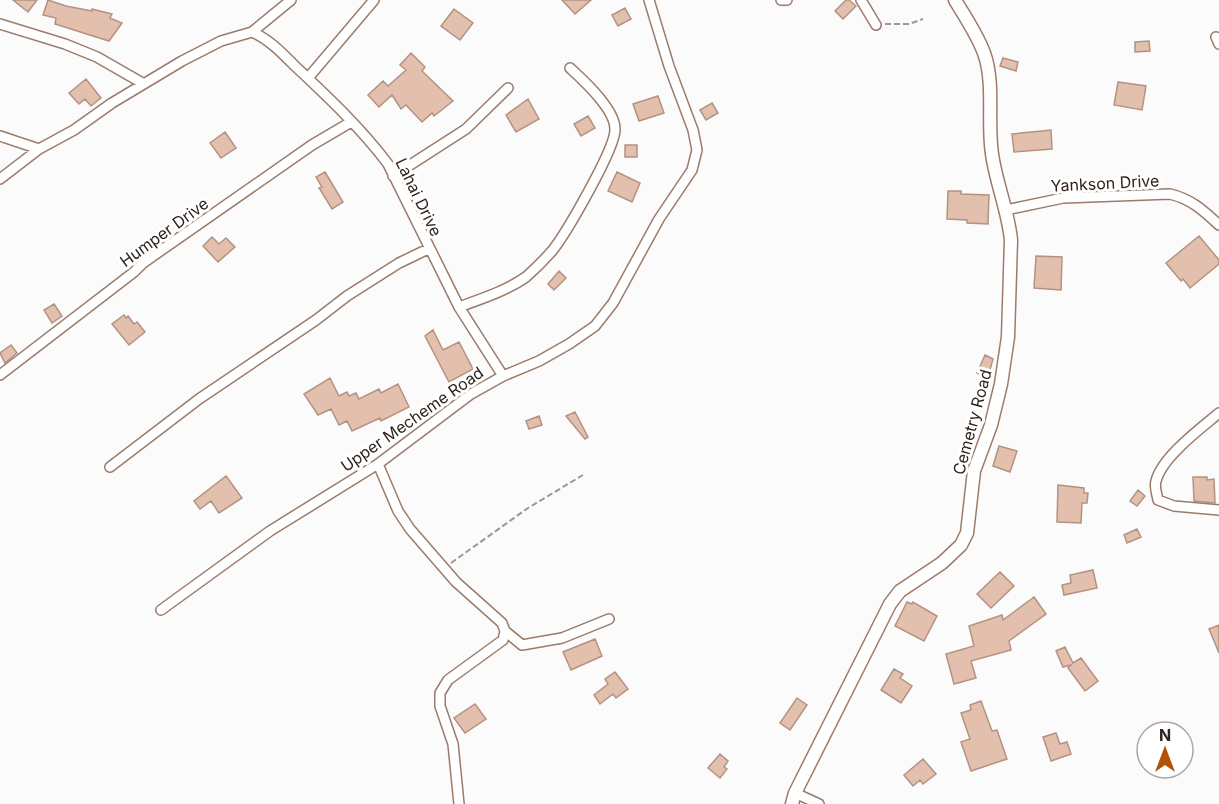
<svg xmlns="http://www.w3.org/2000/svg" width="1219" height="804" font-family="Inter,sans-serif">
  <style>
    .building { fill: #e3bfad; stroke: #b49281; stroke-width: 1.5 }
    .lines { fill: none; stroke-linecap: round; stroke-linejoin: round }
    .street-casing { stroke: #9c7b6a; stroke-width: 12 }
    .secondary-casing { stroke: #9c7b6a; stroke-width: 15 }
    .path { stroke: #9d9794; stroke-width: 2; stroke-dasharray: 6 3; stroke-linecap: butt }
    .street { stroke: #fff; stroke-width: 9 }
    .secondary { stroke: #fff; stroke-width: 12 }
    .labels { text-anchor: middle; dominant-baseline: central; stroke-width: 6; stroke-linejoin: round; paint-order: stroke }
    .street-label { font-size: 16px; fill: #30231c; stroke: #fff }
  </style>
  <rect width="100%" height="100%" fill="#fbfbfb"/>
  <!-- building -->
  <path class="building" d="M13 0H37L28 12Z
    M48 0 66 6 92 11V9L112 14 110 18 122 23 109 41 55 24 56 18 43 15Z
    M562 0H591L575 14Z
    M846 0H849L856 6 843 19 835 11Z
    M625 8 631 19 618 26 612 15Z
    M454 9 473 23 460 40 441 26Z
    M1149 41 1150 51 1135 52V42Z
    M411 53 425 67 422 71 453 101 434 116 432 113 422 122 406 105 401 109 392 95 379 107 368 95 383 81 388 86 406 70 400 65Z
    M1003 58 1018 62 1016 71 1000 66Z
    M86 79 101 98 91 106 85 99 79 104 69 93Z
    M1118 82 1146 86 1142 110 1114 105Z
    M658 96 664 113 639 121 633 104Z
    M528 99 539 119 516 132 506 115Z
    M712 103 718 113 706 120 700 110Z
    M588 116 595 128 581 136 574 124Z
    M1051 130 1052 149 1014 152 1012 134Z
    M225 132 236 148 221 158 210 143Z
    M625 145H637V157H625Z
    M325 172 343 202 332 209 319 188 322 187 316 177Z
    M617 172 640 183 632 202 608 191Z
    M948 191H961V194L989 195 988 224 967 223V220L947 219Z
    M1199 236 1219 260V264L1190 288 1183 279 1181 281 1166 263Z
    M212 237 219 244 226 238 235 247 218 262 203 246Z
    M1036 256 1062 257 1061 290 1034 288Z
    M559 271 566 278 554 290 548 284Z
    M54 304 62 316 52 323 44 310Z
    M124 315 126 318 128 316 134 324 137 322 145 332 129 345 112 324Z
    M433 330 443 350 459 342 473 369 449 382 425 336Z
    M11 345 17 353 5 363 0 353Z
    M985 355 993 359 988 377 977 373Z
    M330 378 339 396 347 392 349 396 356 393 359 399 379 389 381 393 398 384 409 407 381 421 380 418 352 431 347 421 339 425 331 409 318 415 304 394Z
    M575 412 588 437 585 439 566 416Z
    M539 416 542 425 529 429 526 421Z
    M999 446 1017 451 1010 472 993 466Z
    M226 476 242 498 219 513 211 501 200 509 194 501Z
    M1193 477H1207V480L1214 479 1215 503 1194 501Z
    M1058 485 1084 488V493H1088L1087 503H1082L1081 523 1057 522Z
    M1138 490 1145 496 1137 506 1130 501Z
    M1137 529 1141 537 1127 543 1124 535Z
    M1093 570 1097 588 1064 595 1062 585 1071 583 1070 575Z
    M1000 572 1014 586 991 608 977 594Z
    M1034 597 1046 614 1009 641 1011 650 971 661 976 678 954 684 946 654 974 646 969 626 1002 615 1003 620Z
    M907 602 912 604 913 602 937 616 924 641 895 626Z
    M1219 625V653L1209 629Z
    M595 639 602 656 571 670 563 652Z
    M1065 647 1073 663 1081 658 1098 681 1085 691 1068 668 1071 665 1063 667 1056 651Z
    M894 669 903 674 900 678 912 686 901 703 881 690Z
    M615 672 628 689 616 698 613 694 600 704 594 695 608 684 605 679Z
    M797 698 807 705 790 730 780 723Z
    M981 701 992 731 997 730 1007 759 971 771 961 742 970 739 961 713 971 710 970 705Z
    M475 704 486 719 465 733 454 718Z
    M1056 733 1060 744 1067 742 1071 754 1051 761 1043 737Z
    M720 754 728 761 724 767 727 769 720 778 708 768Z
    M923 759 936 774 923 784 920 780 913 786 904 775Z"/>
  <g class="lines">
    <!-- street casing -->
    <g class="street-casing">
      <path id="street" d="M781 0H787
        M861 0 876 25
        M0 24 65 44 97 57 144 84
        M252 32C269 39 282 53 295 66 328 97 361 128 388 164L459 307 503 376
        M1216 37 1219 44
        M308 78 374 0
        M0 136 39 149
        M393 176 466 129 508 88
        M0 179 39 149 74 130 112 103 182 61 221 41 252 32 291 0
        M1006 210 1063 198 1170 194C1191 199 1203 210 1219 225
        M459 307C481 299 506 291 526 277 535 269 544 260 552 251 565 235 616 148 615 129 615 109 584 81 570 68
        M0 375 134 272 143 263 312 145 351 122
        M1219 413C1200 429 1162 457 1156 481 1154 487 1157 494 1158 500L1174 506 1219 510
        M378 464 398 511 410 529 456 582 502 623 505 631 522 645 562 638 609 619
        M110 467 199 399 316 320 347 296 399 263 428 249
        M161 610 270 531 378 464 471 394 503 376 539 361 569 344 595 326 613 303 659 219 692 170 697 150 693 130 669 66 649 0
        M795 793 819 804
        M459 804 453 744 440 706V693L448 680 503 640 505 631"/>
    </g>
    <!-- secondary casing -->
    <g class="secondary-casing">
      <path id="secondary" d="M792 804 795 793 890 604 900 591 942 563 961 545 967 533 974 471 991 425 1001 384 1008 337 1011 240C1008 210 996 183 992 154 987 122 995 83 984 53 977 34 965 17 955 0"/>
    </g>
    <!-- path -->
    <path class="path" d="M885 24H909L923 19
      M451 563 528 508 583 475"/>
    <!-- street -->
    <use href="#street" class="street"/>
    <!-- secondary -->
    <use href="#secondary" class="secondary"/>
  </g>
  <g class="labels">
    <!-- street labels -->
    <g class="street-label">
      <text transform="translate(1105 183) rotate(-3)">Yankson Drive</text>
      <text transform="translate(419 197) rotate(64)">Lahai Drive</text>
      <text transform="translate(164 232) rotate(-36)">Humper Drive</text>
      <text transform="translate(412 419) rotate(-35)">Upper Mecheme Road</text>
      <text transform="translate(972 422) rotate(-75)">Cemetry Road</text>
    </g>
  </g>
  <!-- north arrow -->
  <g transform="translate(1165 750)"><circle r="28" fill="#ffffff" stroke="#aca7a4" stroke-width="1.5"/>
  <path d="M0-4.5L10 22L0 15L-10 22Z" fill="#b15205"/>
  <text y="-9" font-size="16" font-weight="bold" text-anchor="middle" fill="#30231c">N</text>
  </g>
</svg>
